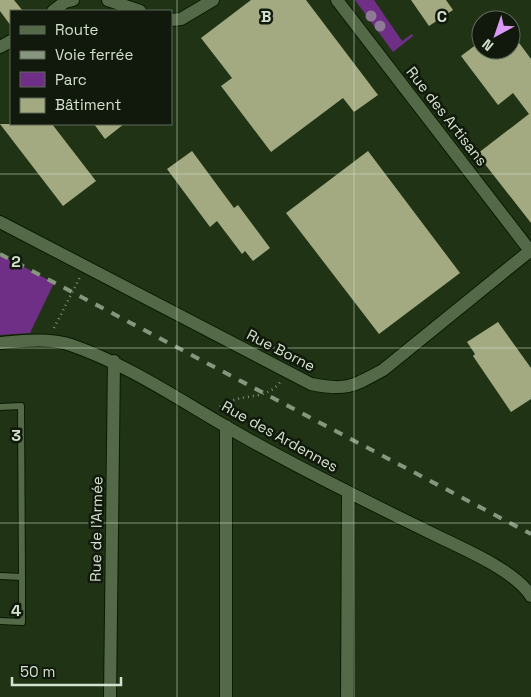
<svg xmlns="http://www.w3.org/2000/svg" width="531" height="697" font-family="'Space Grotesk',sans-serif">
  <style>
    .green { fill: #6f2f87 }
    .building { fill: #a3aa81 }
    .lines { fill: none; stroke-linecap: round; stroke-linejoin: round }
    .service-casing { stroke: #091b00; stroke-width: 8 }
    .minor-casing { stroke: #091b00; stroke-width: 14 }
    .path { stroke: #809077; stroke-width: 2.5; stroke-dasharray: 1 4; stroke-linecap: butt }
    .service { stroke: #536948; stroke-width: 6 }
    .minor { stroke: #536948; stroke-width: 12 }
    .rail { stroke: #87977f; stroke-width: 4; stroke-dasharray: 9 9; stroke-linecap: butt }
    .tree { fill: #8e7996 }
    .grid { fill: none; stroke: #d4e1ce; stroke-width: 1; stroke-opacity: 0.55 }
    .labels { text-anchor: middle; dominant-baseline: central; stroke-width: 5; stroke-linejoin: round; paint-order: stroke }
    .street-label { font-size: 15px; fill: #d4e1ce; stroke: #10190b }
    .grid-label { font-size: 16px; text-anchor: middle; font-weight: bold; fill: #d4e1ce; stroke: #10190b; stroke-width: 5; stroke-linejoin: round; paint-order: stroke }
  </style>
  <rect width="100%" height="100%" fill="#203415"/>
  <!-- green -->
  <path class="green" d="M355 0H374L402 41 412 34 413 36 393 52Z
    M0 254 54 283 30 333 0 335Z"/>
  <!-- building -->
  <path class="building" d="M0 0H14L23 11H11V26L0 11Z
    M251 0H306L378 95 354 112 343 98 271 152 221 86 232 78 201 38Z
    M411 0H446L453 10 429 26Z
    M511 32 531 59V223L477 154 529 114 513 93 498 105 461 56 481 41V50H511Z
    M0 124H52L96 181 63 206Z
    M94 124H124L105 139Z
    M192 151 234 208 238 205 270 248 253 261 245 251 242 254 217 221 210 227 167 169Z
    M368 151 460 273 379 334 286 213Z
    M498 322 531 368V399L511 412 473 356 475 354 467 342Z"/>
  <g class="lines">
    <!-- service casing -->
    <g class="service-casing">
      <path id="service" d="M0 407 21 406 22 577 0 576
        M0 621 22 622V577"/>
    </g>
    <!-- minor casing -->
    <g class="minor-casing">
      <path id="minor" d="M108 0 140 11
        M337 0 531 252
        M53 11 65 2 73 0
        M171 20 181 19 213 0
        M0 47 11 41
        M0 222 311 384C346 391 352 387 383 370L531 250
        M0 343C22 341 50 338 71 345 126 364 175 397 225 426 292 465 363 500 433 534 461 548 515 570 531 596
        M226 426V697
        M110 697 114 361
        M347 697 348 492"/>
    </g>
    <!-- path -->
    <path class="path" d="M54 328 80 277
      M220 407C238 392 266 402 280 382"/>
    <!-- service -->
    <use href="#service" class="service"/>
    <!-- minor -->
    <use href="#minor" class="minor"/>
    <!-- rail -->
    <path class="rail" d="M0 254 531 534"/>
  </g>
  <!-- trees -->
  <g class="tree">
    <circle cx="371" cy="16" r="5.5"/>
    <circle cx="380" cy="26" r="5.5"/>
  </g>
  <!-- grid -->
  <path class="grid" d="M177 0V697M354 0V697M0 174H531M0 348H531M0 523H531"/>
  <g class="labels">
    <!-- street labels -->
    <g class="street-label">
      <text transform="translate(447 116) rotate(52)">Rue des Artisans</text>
      <text transform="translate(281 350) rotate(27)">Rue Borne</text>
      <text transform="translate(280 436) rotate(29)">Rue des Ardennes</text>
      <text transform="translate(96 529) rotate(-89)">Rue de l'Armée</text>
    </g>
  </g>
  <g class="grid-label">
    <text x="266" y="22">B</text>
    <text x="442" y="22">C</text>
    <text x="16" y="267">2</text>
    <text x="16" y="441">3</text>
    <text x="16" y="616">4</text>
  </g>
  <!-- legend -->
  <rect x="10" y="10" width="162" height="115" fill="#10190b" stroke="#5e6959"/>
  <rect x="20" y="26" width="25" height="8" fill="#536948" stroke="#5e6959"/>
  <text x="55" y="35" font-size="15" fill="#d4e1ce">Route</text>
  <rect x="20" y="51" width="25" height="8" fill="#87977f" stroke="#5e6959"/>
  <text x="55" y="60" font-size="15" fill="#d4e1ce">Voie ferrée</text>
  <rect x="20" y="72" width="25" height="15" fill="#6f2f87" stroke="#5e6959"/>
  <text x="55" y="85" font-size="15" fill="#d4e1ce">Parc</text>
  <rect x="20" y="98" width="25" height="15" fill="#a3aa81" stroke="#5e6959"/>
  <text x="55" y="110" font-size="15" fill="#d4e1ce">Bâtiment</text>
  <!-- north arrow -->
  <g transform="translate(496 35) rotate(220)"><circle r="24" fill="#10190b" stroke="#5e6959"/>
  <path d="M0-4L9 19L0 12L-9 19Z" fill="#db9af6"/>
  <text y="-8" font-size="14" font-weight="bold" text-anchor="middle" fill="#d4e1ce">N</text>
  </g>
  <!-- scale -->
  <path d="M12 677v8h109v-8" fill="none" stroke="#d4e1ce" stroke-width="2.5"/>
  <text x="20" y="677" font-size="15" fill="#d4e1ce" stroke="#10190b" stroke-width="4" paint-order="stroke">50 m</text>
</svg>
